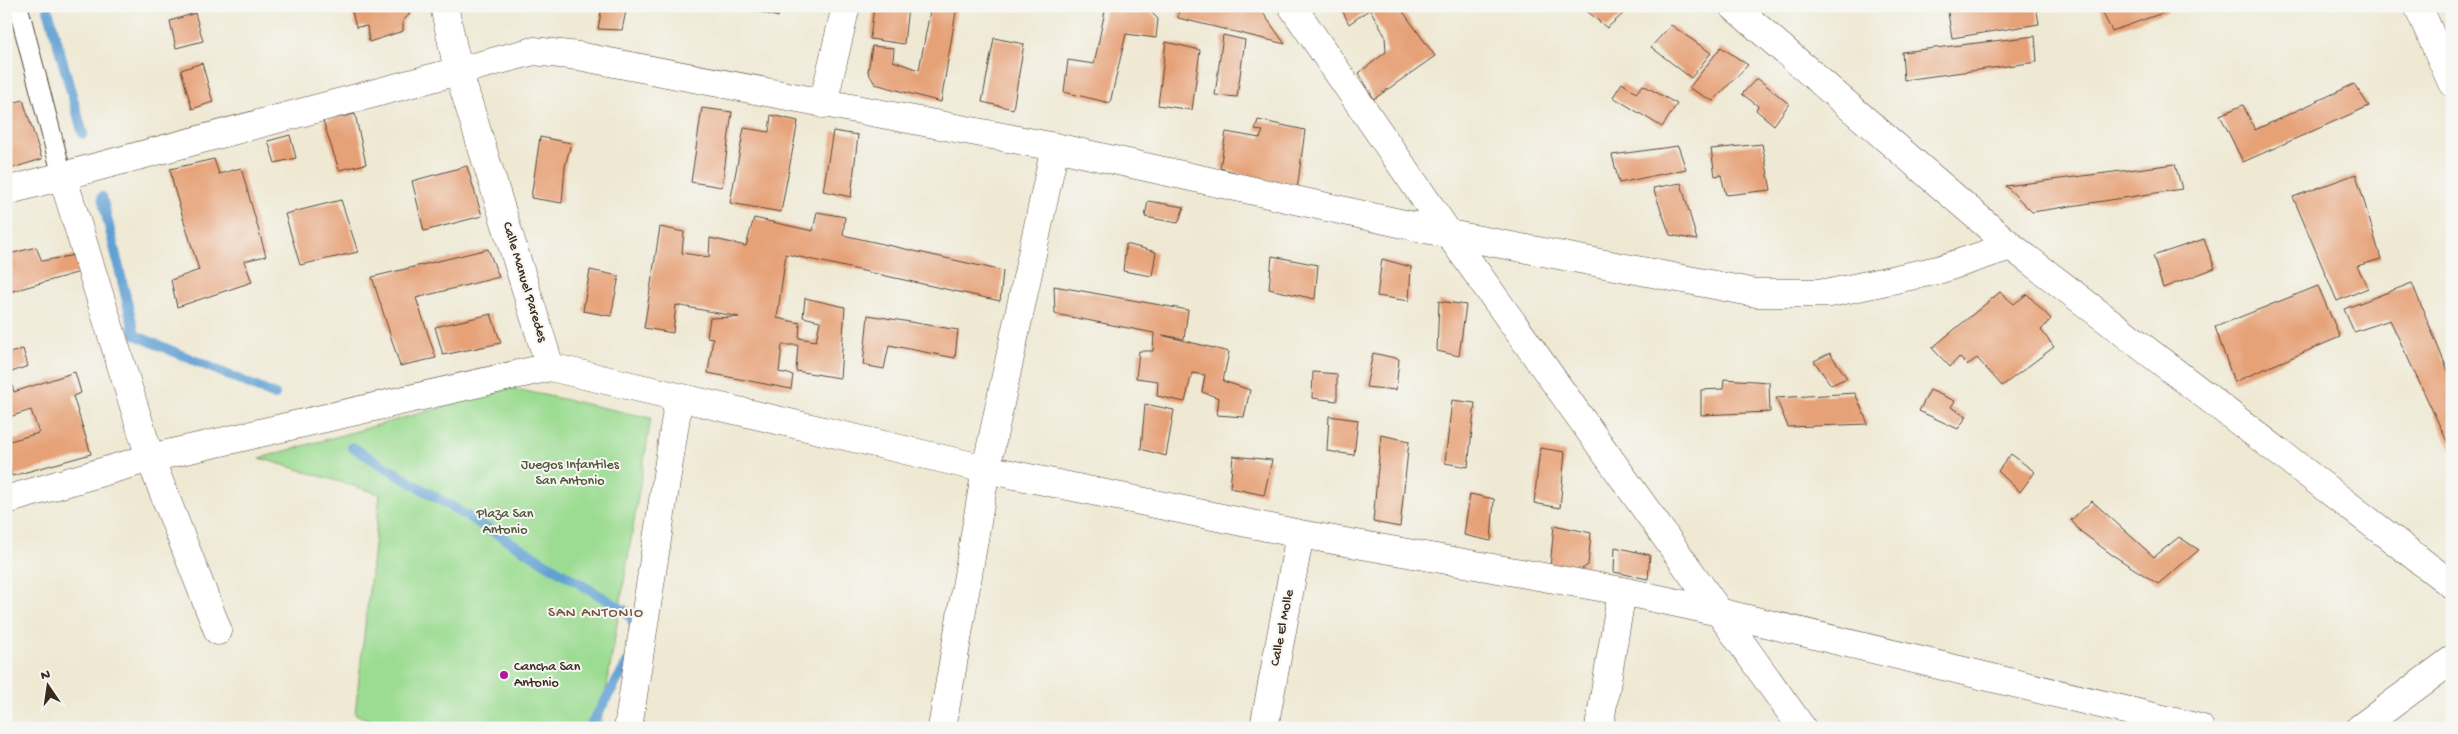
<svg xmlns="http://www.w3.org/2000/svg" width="2458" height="734" font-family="'Gochi Hand',sans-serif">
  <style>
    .green { fill: #9cdc92; stroke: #6c8358 }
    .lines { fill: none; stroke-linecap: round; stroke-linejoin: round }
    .stream { stroke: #61a0d3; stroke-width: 10 }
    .building { fill: #e6a177 }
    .service-casing { stroke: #564739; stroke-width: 21 }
    .minor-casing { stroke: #564739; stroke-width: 29 }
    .service { stroke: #fff; stroke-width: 19 }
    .minor { stroke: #fff; stroke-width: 28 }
    .poi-dot { fill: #b5179e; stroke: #f6f6f2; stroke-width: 2 }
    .labels { text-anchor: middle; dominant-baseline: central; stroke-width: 4; stroke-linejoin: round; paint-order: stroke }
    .street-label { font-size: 14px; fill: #3b2a1e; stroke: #f6f6f2 }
    .park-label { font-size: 14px; fill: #53563b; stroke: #f6f6f2 }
    .poi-label { font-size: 14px; fill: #3b2a1e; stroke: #f6f6f2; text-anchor: start }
    .neighbourhood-label { font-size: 15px; letter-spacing: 1px; fill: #77543d; stroke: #f6f6f2 }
  </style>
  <rect width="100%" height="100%" fill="#f6f6f2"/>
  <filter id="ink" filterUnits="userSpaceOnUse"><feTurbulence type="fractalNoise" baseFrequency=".02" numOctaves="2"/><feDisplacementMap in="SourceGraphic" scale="10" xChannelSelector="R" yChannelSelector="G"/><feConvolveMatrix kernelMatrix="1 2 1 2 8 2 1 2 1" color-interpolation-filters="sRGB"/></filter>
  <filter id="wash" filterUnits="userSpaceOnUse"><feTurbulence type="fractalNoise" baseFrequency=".0096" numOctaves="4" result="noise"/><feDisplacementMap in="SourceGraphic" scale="20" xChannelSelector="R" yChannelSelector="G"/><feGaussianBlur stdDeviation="1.12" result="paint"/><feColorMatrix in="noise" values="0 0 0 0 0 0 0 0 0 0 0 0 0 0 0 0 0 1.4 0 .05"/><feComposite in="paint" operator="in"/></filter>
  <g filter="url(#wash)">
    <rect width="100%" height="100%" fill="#efe9d4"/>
    <!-- green -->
    <path class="green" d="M511 388 651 418 600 728H390L355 714 380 494 260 458Z"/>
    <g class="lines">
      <!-- stream -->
      <path class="stream" d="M47 6 83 134
        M102 197 135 335 275 395
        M352 447 627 612 634 623V631
        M589 728 629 660"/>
    </g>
    <g id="blocks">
      <!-- building -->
      <path class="building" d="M162 6H181V7L163 11Z
        M270 6H285V7L273 10Z
        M358 6H409V15L403 21V31L369 42 367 26 356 27 352 12Z
        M602 6H627L622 30 598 29Z
        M750 6H779L778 17 750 9Z
        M874 6H908L904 44 870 39Z
        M931 6H957L941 102 875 84 868 72 872 46 894 48 893 61 919 70Z
        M1106 6H1151L1150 11 1158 19 1156 38 1126 34 1110 103 1064 92 1068 60 1094 64Z
        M1179 6H1258L1285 44 1178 18Z
        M1340 6H1399L1435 56 1374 99 1359 73 1386 52 1385 36 1370 9 1349 24Z
        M1581 6H1632L1607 28Z
        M1947 6H2036L2039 24 1952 38Z
        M2099 6H2166L2168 11 2112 31Z
        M195 13 203 41 176 48 170 21Z
        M1671 25 1711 53 1691 78 1651 47Z
        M1223 35 1245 40 1237 97 1215 95Z
        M2035 36 2037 62 1904 80 1902 52Z
        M994 38 1024 44 1013 109 982 102Z
        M1166 42 1200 50 1192 110 1158 105Z
        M1721 47 1748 65 1713 101 1689 88Z
        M202 63 213 102 192 109 181 70Z
        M1757 78 1789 104 1774 125 1756 110 1758 106 1742 94Z
        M1622 83 1636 93 1643 85 1677 104 1662 127 1613 97Z
        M2354 84 2369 106 2243 162 2220 115 2243 105 2255 130Z
        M23 100 42 159 6 170V105Z
        M702 108 732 112 722 187 691 182Z
        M355 114 366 164 339 170 323 121Z
        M771 115 798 121 781 212 730 203 744 128 769 132Z
        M1258 120 1305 130 1297 190 1220 168 1226 132 1260 138 1263 131 1255 130Z
        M833 131 858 135 851 197 823 191Z
        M290 135 296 158 275 163 268 141Z
        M540 137 571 143 565 167 562 203 531 198Z
        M1762 144 1771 190 1726 195 1721 175 1715 176 1711 149Z
        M1678 146 1686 169 1619 183 1612 155Z
        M214 159 219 174 241 168 266 256 244 261 252 282 177 307 171 280 199 270 174 188 170 169Z
        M2175 164 2182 189 2032 212 2006 186Z
        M467 166 482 216 424 231 412 181Z
        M2356 174 2381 259 2357 266 2368 288 2337 301 2293 197Z
        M1681 183 1697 240 1670 235 1653 188Z
        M341 200 358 252 300 265 285 214Z
        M1148 201 1184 207 1178 223 1145 217Z
        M817 212 845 217 843 235 1003 271 1000 301 786 254 777 318 800 323 799 338 816 341 820 321 803 317 805 298 845 307 840 378 796 371 798 345H782L779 372 793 375 791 389 708 373 713 338 707 337 710 318 739 317 676 305 673 333 644 328 660 227 684 232 682 253 709 257 710 238 746 246 754 218 813 231Z
        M2204 239 2215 268 2163 288 2153 256Z
        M1126 244 1156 252 1152 276 1123 271Z
        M36 247 42 261 80 254 87 270 6 293V255Z
        M488 249 499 277 416 298 436 358 400 366 372 277Z
        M1272 256 1318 265 1315 299 1269 289Z
        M1382 259 1411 267 1409 301 1377 296Z
        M590 270 619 276 611 316 583 311Z
        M2412 283 2452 381V452L2390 320 2354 332 2344 309Z
        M1054 286 1188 310 1184 339 1162 335 1229 352 1223 381 1250 390 1244 417 1217 415 1219 398 1202 392 1205 375 1192 373 1185 402 1157 396 1158 381 1136 378 1139 351H1153L1154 333 1055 314Z
        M2318 286 2340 337 2234 382 2215 327Z
        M2000 292 2014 304 2027 294 2051 319 2041 330 2054 347 2002 386 1977 358 1967 365 1959 357 1950 367 1932 348Z
        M1439 301 1466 305 1459 356 1437 351Z
        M491 314 501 343 443 355 435 327Z
        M868 315 958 330 955 358 889 345 884 369 863 365Z
        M23 349 28 366 9 373 14 392 75 372 81 393 73 396 91 454 12 476 6 454V442L39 433 31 410 6 418V354Z
        M1373 353 1399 359 1396 390 1366 387Z
        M1830 353 1847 378 1831 385 1814 361Z
        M1313 372 1337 374V401L1312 398Z
        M1724 379 1769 382 1770 412 1701 415V390L1723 389Z
        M1930 390 1955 401 1951 407 1967 416 1958 429 1919 411Z
        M1855 393 1868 424 1788 427 1776 398Z
        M1452 400 1475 403 1468 467 1445 463Z
        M1145 404 1174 410 1166 456 1141 449Z
        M1329 416 1358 420 1354 455 1327 451Z
        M1381 435 1409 441 1400 527 1373 522Z
        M1540 448 1565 452 1560 508 1534 503Z
        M2011 454 2035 472 2020 492 1998 471Z
        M1233 456 1272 460 1264 495 1230 488Z
        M1470 494 1494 499 1491 541 1464 535Z
        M2092 501 2154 557 2179 537 2199 550 2158 584 2111 554 2080 531 2071 520Z
        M1554 525 1591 533 1588 565 1577 572 1550 568Z
        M1615 547 1650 555 1648 579 1614 572Z"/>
    </g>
  </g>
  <g filter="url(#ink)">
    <use href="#blocks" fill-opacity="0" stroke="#564739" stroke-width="1"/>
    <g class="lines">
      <!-- service casing -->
      <g class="service-casing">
        <path id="service" d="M18 6 62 175"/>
      </g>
      <!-- minor casing -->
      <g class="minor-casing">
        <path id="minor" d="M444 6 458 70 550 367 986 469 1300 534 1622 591 1719 612 2200 728
          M1292 6 1449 234 1802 728
          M1733 6 2011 246 2452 585
          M2418 6 2452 83
          M823 104 846 6
          M62 175 150 458 218 631
          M6 191 534 51 578 56 1055 147 1449 234 1756 293H1830L1938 270 2011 246
          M6 500 150 458 550 367
          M1265 722 1300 534
          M628 728 679 397
          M942 728 986 469 1055 147
          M1599 728 1622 591
          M2360 728 2452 660"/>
      </g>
      <!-- service -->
      <use href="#service" class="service"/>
      <!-- minor -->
      <use href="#minor" class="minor"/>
    </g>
  </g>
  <!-- markers -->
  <circle class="poi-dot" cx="504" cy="675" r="5"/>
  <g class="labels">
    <!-- street labels -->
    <g class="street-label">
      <text transform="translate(524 282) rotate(73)">Calle Manuel Paredes</text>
      <text transform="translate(1283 628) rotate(-79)">Calle El Molle</text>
    </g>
    <!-- park labels -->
    <g class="park-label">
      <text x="570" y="465">Juegos Infantiles<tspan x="570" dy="16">San Antonio</tspan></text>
      <text x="505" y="514">Plaza San<tspan x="505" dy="16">Antonio</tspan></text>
    </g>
    <!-- poi labels -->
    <g class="poi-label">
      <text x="514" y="667">Cancha San<tspan x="514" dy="16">Antonio</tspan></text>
    </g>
    <!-- neighbourhood labels -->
    <g class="neighbourhood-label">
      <text x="596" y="613">SAN ANTONIO</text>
    </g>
  </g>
  <!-- margin -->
  <rect width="2458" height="734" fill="none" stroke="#f6f6f2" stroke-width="25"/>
  <!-- north arrow -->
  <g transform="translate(48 686) rotate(347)" stroke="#f6f6f2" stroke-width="4" paint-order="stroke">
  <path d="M0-4L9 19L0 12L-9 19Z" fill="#3b2a1e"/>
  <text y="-8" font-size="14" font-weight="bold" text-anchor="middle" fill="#3b2a1e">N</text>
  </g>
</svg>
